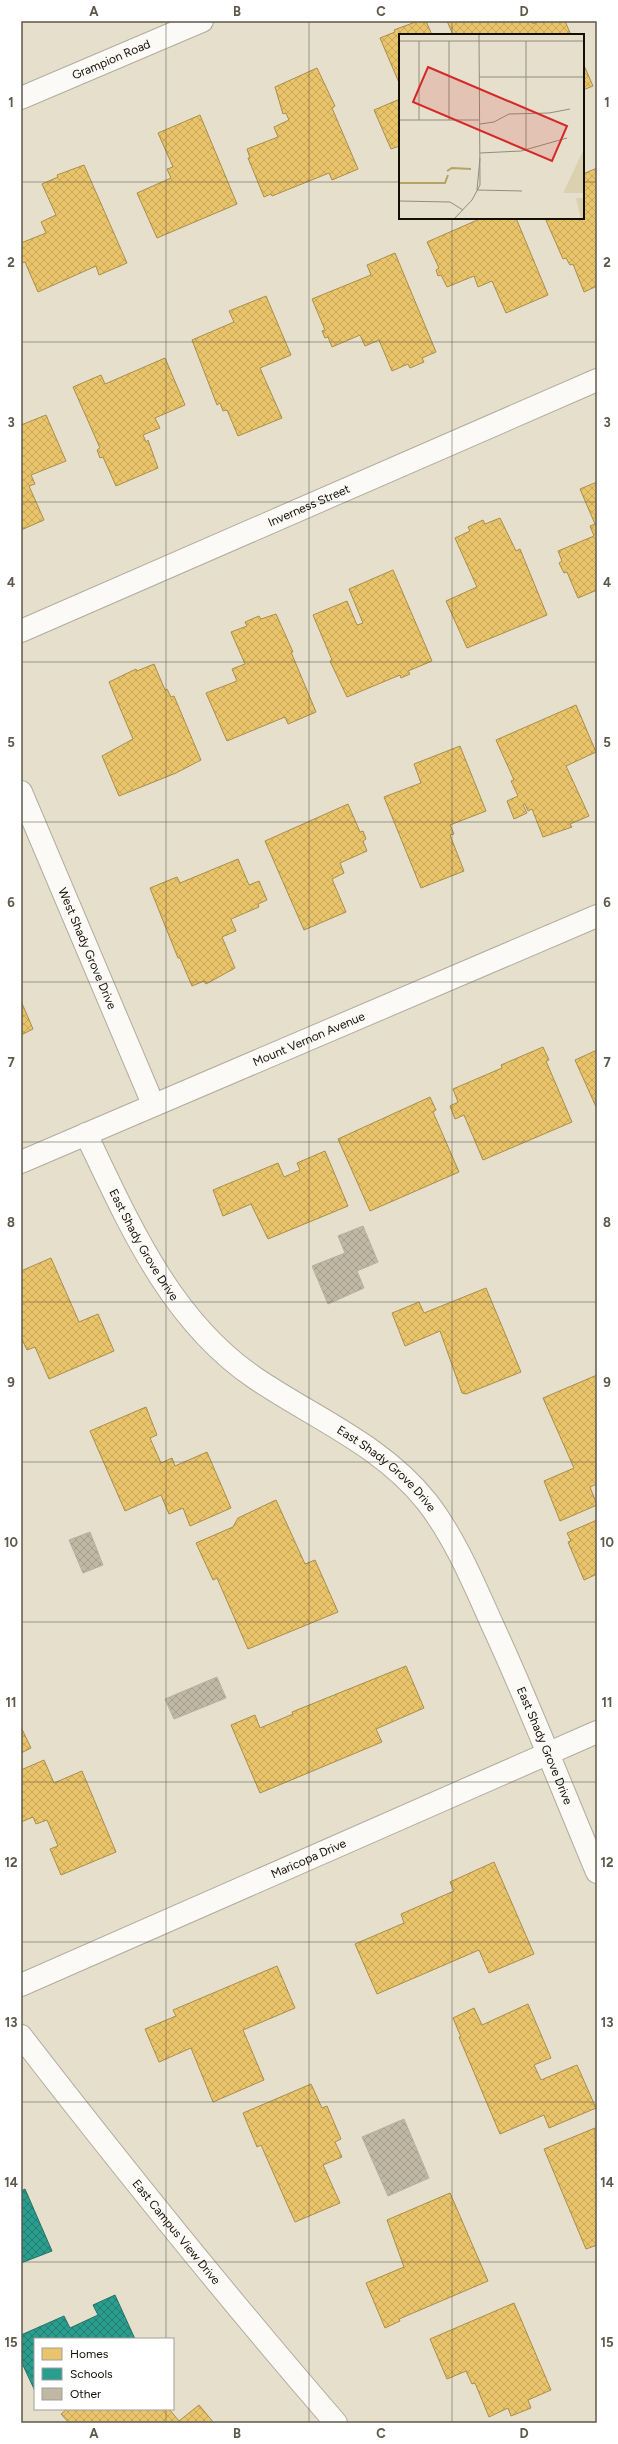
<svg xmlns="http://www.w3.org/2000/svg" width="618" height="2444" font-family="Figtree,sans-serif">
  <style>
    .homes { fill: url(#homes-cross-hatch); stroke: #a98e4b }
    .schools { fill: url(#schools-cross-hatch); stroke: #237265 }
    .building { fill: url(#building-cross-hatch); stroke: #b6b0a1 }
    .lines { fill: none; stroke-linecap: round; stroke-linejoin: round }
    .minor-casing { stroke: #b1ac9d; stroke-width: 24 }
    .minor { stroke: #fbfaf7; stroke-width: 22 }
    .grid { fill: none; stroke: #5d584a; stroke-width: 1; stroke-opacity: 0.55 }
    .labels { text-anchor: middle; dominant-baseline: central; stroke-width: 4; stroke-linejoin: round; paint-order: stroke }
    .street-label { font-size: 12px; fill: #130f04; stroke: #fff }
    .inset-river { fill: none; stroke: #b4a369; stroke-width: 2 }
    .inset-road { fill: none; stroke: #928c7c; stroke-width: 1 }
    .view { fill: #d62828; fill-opacity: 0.15; stroke: #d62828; stroke-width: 2 }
    .inset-edge { fill: none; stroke: #130f04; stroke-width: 2 }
    .neatline { fill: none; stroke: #5d584a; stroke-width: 1.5 }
    .grid-label { font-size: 13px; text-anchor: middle; font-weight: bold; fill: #5d584a }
  </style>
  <defs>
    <pattern id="homes-cross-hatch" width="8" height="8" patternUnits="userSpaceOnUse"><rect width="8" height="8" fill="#e9c46a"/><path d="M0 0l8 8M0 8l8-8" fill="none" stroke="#c7a75a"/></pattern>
    <pattern id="schools-cross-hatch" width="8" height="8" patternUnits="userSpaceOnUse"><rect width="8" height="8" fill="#2a9d8f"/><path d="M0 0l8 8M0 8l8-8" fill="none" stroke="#237e73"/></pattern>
    <pattern id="building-cross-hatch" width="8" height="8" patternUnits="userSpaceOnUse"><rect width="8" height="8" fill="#c0b8a2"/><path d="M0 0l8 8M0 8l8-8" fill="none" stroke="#a49d8a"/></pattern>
  </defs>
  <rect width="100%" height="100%" fill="#e6dfcc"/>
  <!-- homes -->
  <path class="homes" d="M418 21H426L432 35H400V85L380 38 395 32 394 30Z
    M447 21H532L533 24 539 21H565L571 35H453Z
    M583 63 593 86 583 90Z
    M317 68 335 106 332 108 358 169 332 180 329 173 272 196 271 194 264 197 248 158H250L247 149 278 137 274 127 289 120 286 113 283 114 275 87Z
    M400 99V146L391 149 374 110Z
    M200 115 237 204 157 238 137 193 171 178 167 169 173 167 158 133Z
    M84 165 127 263 99 275 96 266 38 292 25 262 21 263V243L46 233 41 222 56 215 42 184 58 177 57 175Z
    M597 168V286L584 292 573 264 570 265 566 258 563 259 545 218H583V174Z
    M482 218H516L548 295 506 313 492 281 478 287 474 276 447 287 441 275 438 276 436 270 439 268 427 242Z
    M395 253 436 352 422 358 424 362 410 368 408 364 392 371 379 340 365 346 360 335 332 347 328 337 325 338 322 331 325 330 312 299 371 275 367 265Z
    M266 296 291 355 260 368 282 418 238 436 227 410 223 411 220 403 217 405 192 340 234 322 229 311Z
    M165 358 185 405 155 418 160 428 143 435 146 442 148 440 158 468 116 486 103 457 100 458 97 450 100 448 73 387 101 375 105 384Z
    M46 415 66 461 31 475 35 484 29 486 44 520 21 530V425Z
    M597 482V590L578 598 567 572 564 573 559 563 562 561 558 551 594 536 590 526 595 524 580 489Z
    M500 518 516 551 520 549 547 615 467 648 446 601 477 587 455 538 470 531 468 527 483 520 485 524Z
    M393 570 432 661 408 671 410 674 401 678 400 675 347 697 330 661 332 660 313 615 347 601 357 625 363 623 349 589Z
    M276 614 293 652H291L316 712 288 724 285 717 227 741 206 693 237 681 232 669 245 664 231 632 247 626 245 622 259 616 261 619Z
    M154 664 165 690 167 689 171 697 174 696 201 760 176 773 119 796 102 756 133 739 109 682 136 669 137 671Z
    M576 705 596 752 566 766 589 816 570 824 572 827 543 837 532 809 528 811 525 804 523 805 527 813 514 819 507 801 518 796 511 781 514 780 496 740Z
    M460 746 486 811 450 825 454 834 450 835 464 871 421 888 384 797 421 783 414 764Z
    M348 804 360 832 363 831 366 839 363 841 367 851 340 863 344 873 332 879 346 912 304 930 265 841Z
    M238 859 249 885 259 881 267 900 258 904 259 907 231 919 236 931 222 937 235 968 206 984 204 981 192 986 180 958H178L150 888 177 877 180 883Z
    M21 1001 33 1029 21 1035Z
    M543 1047 549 1060 546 1061 572 1122 483 1160 464 1115 455 1119 450 1106 458 1102 453 1089 502 1068 501 1065Z
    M597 1050V1109L575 1060Z
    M430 1097 436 1110 433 1112 459 1172 370 1211 338 1139Z
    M325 1151 348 1206 268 1239 251 1204 223 1216 213 1190 278 1163 284 1177 300 1170 297 1163Z
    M51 1258 79 1322 98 1314 114 1351 49 1379 35 1347 27 1350 21 1337V1271Z
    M486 1288 521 1372 466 1394 462 1393 440 1331 405 1346 392 1313 419 1302 424 1313Z
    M597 1375V1484L590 1487 597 1505 560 1521 544 1481 574 1468 543 1398Z
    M146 1407 157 1435 150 1438 161 1463 172 1458 175 1466 207 1452 231 1508 190 1526 183 1508 169 1514 161 1495 125 1511 90 1431Z
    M276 1500 305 1564 315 1560 338 1612 248 1649 217 1578 213 1580 196 1543 233 1527 238 1518Z
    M597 1520V1574L584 1580 568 1542 571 1541 567 1533Z
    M406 1666 424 1708 376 1729 382 1742 260 1793 231 1725 255 1715 260 1728 293 1714 292 1712Z
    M21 1727 31 1748 21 1753Z
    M44 1760 54 1783 82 1771 116 1852 61 1875 50 1849 58 1846 47 1820 36 1824 33 1817 21 1822V1770Z
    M494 1862 534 1954 489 1973 479 1950 377 1994 355 1944 404 1923 401 1914 454 1891 450 1882Z
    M277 1966 295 2008 243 2030 264 2080 213 2102 191 2048 159 2062 145 2029 176 2016 173 2010Z
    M528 2004 551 2058 534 2065 541 2080 577 2065 596 2108 549 2128 544 2115 500 2134 459 2037H461L453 2018 474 2008 482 2025Z
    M311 2084 322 2108 327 2106 341 2139 335 2142 342 2157 323 2165 340 2203 295 2222 261 2145 257 2147 243 2113Z
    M595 2128 597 2245 586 2249 544 2149Z
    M450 2193 488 2281 399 2319 400 2321 385 2328 366 2283 404 2267 387 2220Z
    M514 2303 551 2390 528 2400 531 2408 511 2416 508 2408 489 2417 475 2383 472 2384 466 2371 447 2379 430 2339Z
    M199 2405 214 2423H69L61 2414 67 2409H169L179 2421Z"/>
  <!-- schools -->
  <path class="schools" d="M25 2189 52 2251 21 2263V2191Z
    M115 2295 135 2339H35V2391L21 2361V2335L64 2316 70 2328 98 2315 93 2305Z"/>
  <!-- building -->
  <path class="building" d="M363 1226 378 1262 357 1271 364 1288 328 1304 312 1266 345 1253 338 1236Z
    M90 1532 103 1565 83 1573 69 1540Z
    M217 1677 226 1698 174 1719 165 1699Z
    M404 2119 429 2178 388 2196 362 2137Z"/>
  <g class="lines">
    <!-- minor casing -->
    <g class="minor-casing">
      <g id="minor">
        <path id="s1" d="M21 98 202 21"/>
        <path id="s2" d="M21 631 597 380"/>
        <path id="s3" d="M21 792 153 1104"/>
        <path id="s4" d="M86 1134C129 1224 170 1320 255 1378 314 1418 382 1445 427 1502 455 1538 474 1584 492 1624 530 1706 562 1789 597 1872"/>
        <path id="s5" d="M21 1162 597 916"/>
        <path id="s6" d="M21 1985 597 1732"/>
        <path id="s7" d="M21 2036C123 2168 227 2297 336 2423"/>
      </g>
    </g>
    <!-- minor -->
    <use href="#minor" class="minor"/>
  </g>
  <!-- grid -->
  <path class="grid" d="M166 21V2339M309 21V2423M452 21V35M21 182H400M583 182H597M452 218V2423M21 342H597M21 502H597M21 662H597M21 822H597M21 982H597M21 1142H597M21 1302H597M21 1462H597M21 1622H597M21 1782H597M21 1942H597M21 2102H597M21 2262H597M166 2409V2423"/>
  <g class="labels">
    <!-- street labels -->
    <g class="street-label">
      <text stroke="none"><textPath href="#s1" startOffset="98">Grampion Road</textPath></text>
      <text stroke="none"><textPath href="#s2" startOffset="314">Inverness Street</textPath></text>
      <text stroke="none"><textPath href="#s3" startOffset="170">West Shady Grove Drive</textPath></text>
      <text stroke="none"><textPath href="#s5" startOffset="313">Mount Vernon Avenue</textPath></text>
      <text stroke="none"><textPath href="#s4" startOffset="125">East Shady Grove Drive</textPath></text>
      <text stroke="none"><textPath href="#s4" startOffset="461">East Shady Grove Drive</textPath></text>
      <text stroke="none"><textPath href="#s4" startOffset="785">East Shady Grove Drive</textPath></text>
      <text stroke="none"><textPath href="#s6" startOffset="314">Maricopa Drive</textPath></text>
      <text stroke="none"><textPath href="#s7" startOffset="250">East Campus View Drive</textPath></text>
    </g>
  </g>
  <!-- overview -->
  <g transform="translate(399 34)">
    <rect width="185" height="185" fill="#e6dfcc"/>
    <path d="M185 115V159H164L184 117ZM177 164H185V185H182Z" fill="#dbd1b0"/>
    <path class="inset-river" d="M48 137 53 134 72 135M0 149H46L49 141"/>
    <path class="inset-road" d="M0 7H185M50 7V86M127 7V116M80 43H185M0 86H80M20 86V7M81 90 95 88 110 80 150 79 171 75M81 119 122 117 168 104M78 156 123 157M78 156 81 124M0 167 51 168 64 176M55 185 73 166 81 151 80 0"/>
    <path class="view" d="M29 33 168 92 153 127 14 68Z"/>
    <rect width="185" height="185" class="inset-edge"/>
  </g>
  <!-- border -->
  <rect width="618" height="2444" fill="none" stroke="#ffffff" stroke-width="44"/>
  <!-- legend -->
  <rect x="34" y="2338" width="140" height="72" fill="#ffffff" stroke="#a19f9b"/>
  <rect x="42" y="2348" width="20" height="12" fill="#e9c46a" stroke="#a19f9b"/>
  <text x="70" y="2358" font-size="12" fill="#130f04">Homes</text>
  <rect x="42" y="2368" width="20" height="12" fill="#2a9d8f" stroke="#a19f9b"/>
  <text x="70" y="2378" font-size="12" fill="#130f04">Schools</text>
  <rect x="42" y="2388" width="20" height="12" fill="#c0b8a2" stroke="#a19f9b"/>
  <text x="70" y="2398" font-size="12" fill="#130f04">Other</text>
  <rect x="22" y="22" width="574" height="2400" class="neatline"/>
  <g class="grid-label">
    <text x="94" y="16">A</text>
    <text x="237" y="16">B</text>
    <text x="381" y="16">C</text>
    <text x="524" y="16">D</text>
    <text x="11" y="107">1</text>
    <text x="607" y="107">1</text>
    <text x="11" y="267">2</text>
    <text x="607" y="267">2</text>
    <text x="11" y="427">3</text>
    <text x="607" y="427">3</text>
    <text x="11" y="587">4</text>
    <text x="607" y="587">4</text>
    <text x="11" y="747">5</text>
    <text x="607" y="747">5</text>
    <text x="11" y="907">6</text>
    <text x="607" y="907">6</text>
    <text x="11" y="1067">7</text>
    <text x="607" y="1067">7</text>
    <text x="11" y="1227">8</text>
    <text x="607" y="1227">8</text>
    <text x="11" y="1387">9</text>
    <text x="607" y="1387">9</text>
    <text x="11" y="1547">10</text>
    <text x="607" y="1547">10</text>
    <text x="11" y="1707">11</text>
    <text x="607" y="1707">11</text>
    <text x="11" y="1867">12</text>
    <text x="607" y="1867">12</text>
    <text x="11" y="2027">13</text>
    <text x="607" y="2027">13</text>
    <text x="11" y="2187">14</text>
    <text x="607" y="2187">14</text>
    <text x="11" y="2347">15</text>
    <text x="607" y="2347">15</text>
    <text x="94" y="2438">A</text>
    <text x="237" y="2438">B</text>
    <text x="381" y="2438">C</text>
    <text x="524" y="2438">D</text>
  </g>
</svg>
